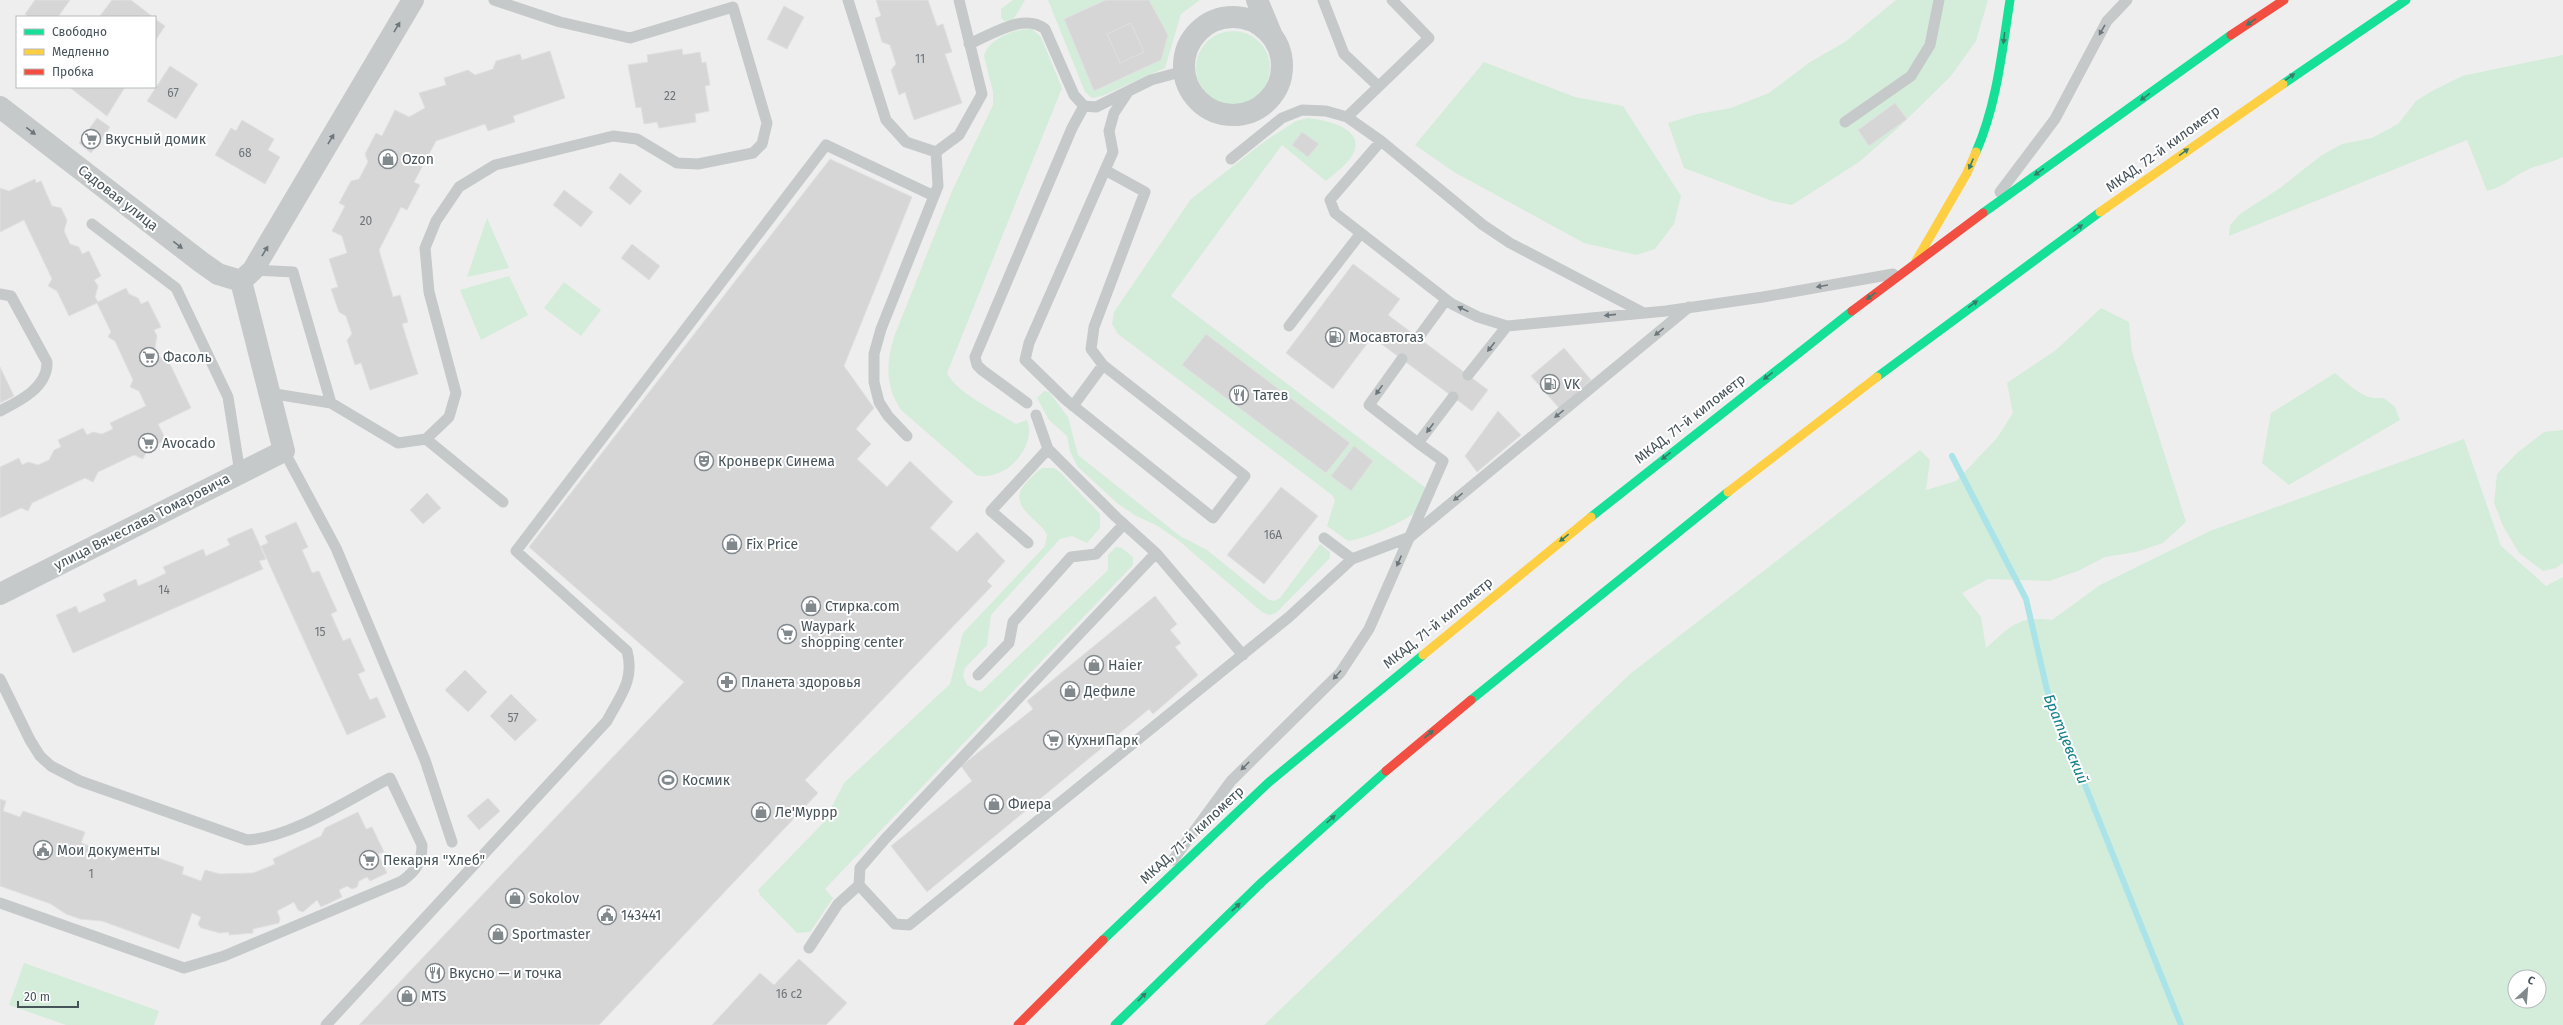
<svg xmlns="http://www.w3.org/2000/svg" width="2563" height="1025" font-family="'Fira Sans',sans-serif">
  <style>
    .green { fill: #d4ecda; fill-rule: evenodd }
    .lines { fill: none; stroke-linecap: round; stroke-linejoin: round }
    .stream { stroke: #aae4e8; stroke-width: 6 }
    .building { fill: #d6d6d7; stroke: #e0e0e1 }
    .lane { stroke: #c5c9ca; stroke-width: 11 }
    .street { stroke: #c5c9ca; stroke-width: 22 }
    .fast { stroke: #16e098; stroke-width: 9 }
    .slow { stroke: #ffcf43; stroke-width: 9 }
    .jam { stroke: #f24e42; stroke-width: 9 }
    .oneway { fill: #387d6c }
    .oneway2 { fill: #6c767b }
    .labels { text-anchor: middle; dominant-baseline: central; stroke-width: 4; stroke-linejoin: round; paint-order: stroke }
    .number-label { font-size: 12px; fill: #6b7479 }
    .poi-label { font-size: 14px; fill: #465359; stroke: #fff; text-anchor: start }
    .street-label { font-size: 14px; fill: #465359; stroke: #fff }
    .water-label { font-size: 15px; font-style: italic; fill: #148089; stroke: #fff }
  </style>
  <rect width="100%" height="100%" fill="#efeeee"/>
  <!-- green -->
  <path class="green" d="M1013 0H1025L1013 20 1004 21 1001 18V9Z
    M1048 0H1106L1064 19 1095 91 1161 60 1168 35 1149 0H1200L1181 14 1165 68 1102 96 1092 98 1085 92Z
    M1896 0H1988L1976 41 1951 76 1899 127 1859 162 1792 205 1772 201 1684 168 1668 123 1697 114 1731 108 1769 93 1810 62 1845 42Z
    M1032 29 1041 37 1062 88 947 373C958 394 996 411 1016 424L1027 420C1038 448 1003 483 976 475L901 410C885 386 886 363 894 337L952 191 993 105V92L984 56C988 39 1016 28 1032 29Z
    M1196 68a37 37 0 1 1 74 0a37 37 0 1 1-74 0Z
    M2563 55V157C2551 163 2537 165 2525 171 2510 178 2506 186 2487 191L2467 140 2229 236 2230 225 2240 214 2280 188 2322 155 2342 144 2372 138 2398 124 2416 101 2432 91 2462 76Z
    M1484 62 1575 97 1623 106 1681 196 1674 224 1655 249 1636 255 1584 243 1454 172 1415 145Z
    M1308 118C1326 120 1366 128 1353 154 1347 165 1335 173 1326 181L1282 145 1171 296 1435 495C1419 516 1373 537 1348 541L1327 526 1335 500 1332 495 1118 334 1112 324 1114 312 1191 199 1265 141 1296 121Z
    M487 218 509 268 467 277Z
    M509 276 528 315 481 340 460 290Z
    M564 282 601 310 581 336 544 308Z
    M2101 308 2129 322 2132 352 2186 522 2163 543 2136 552 2105 557 2078 571 2049 581 1988 579 1962 593 1981 617 1986 648C2009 628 2018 615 2052 620L2100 585 2210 531 2464 439 2501 546 2546 586 2563 577V1025H1264L1630 674 1920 450 1930 460 1926 490 1956 481 1997 438 2013 413 2007 383 2056 350ZM2515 977H2539V1001H2515Z
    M2335 373C2350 385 2363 401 2384 398L2395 407 2400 420 2289 485 2262 463 2271 413Z
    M1044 391 1049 392 1068 417 1078 455 1180 536 1207 550 1269 600 1274 601 1280 598 1320 544 1330 552V558L1276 613 1269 615 1262 612 1178 540 1156 525 1136 516 1117 503 1077 466 1070 451 1067 436 1049 420 1037 398Z
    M2563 430V563L2556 568 2543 571 2519 553 2503 526 2494 503 2497 474 2517 453 2544 432Z
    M1042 468H1054L1060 472 1100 514V528L1087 543 1072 536 1060 539 991 615 987 645 965 668 963 676 967 685 981 692 1108 570V555L1116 547 1122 548 1133 557V565L825 889 833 898 810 932 797 933 760 895 758 890 824 822 844 783 950 684 963 633 1045 546 1047 535 1045 531C1033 516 1007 504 1026 483 1031 478 1036 472 1042 468Z
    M24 963 159 1011 154 1025H66L9 1005Z"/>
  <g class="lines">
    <!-- stream -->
    <path class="stream" d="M1952 456 2026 599 2047 690 2181 1025"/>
  </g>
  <!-- building -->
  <path class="building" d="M35 0H70L58 17H28L25 14Z
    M112 0H131L153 17H99Z
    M876 0H928L937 26 943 24 952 52 945 54 962 103 914 120 905 92 899 95 891 70 896 64 890 45 882 42 875 18 881 16Z
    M1106 0H1149L1168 35 1161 60 1094 91 1064 19Z
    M784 6 804 17 787 49 767 39Z
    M155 19 165 26 155 41Z
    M1131 23 1144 52 1120 63 1107 34Z
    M682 49 683 55 700 52 702 63 706 62 710 85 705 86 709 111 695 114 696 122 659 128 657 122 644 124 641 107 636 108 628 65 648 62 647 55Z
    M550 51 565 98 513 116 515 122 488 131 485 124 436 141 414 182 420 185 407 210 401 207 379 250 393 297 400 295 408 322 402 324 418 374 370 390 361 363 355 365 347 340 352 334 346 316 339 312 331 289 338 287 329 259 347 253 342 236 332 231 345 206 339 203 351 181 359 179 368 162 365 154 376 133 382 136 395 110 409 117 425 108 419 93 446 85 444 78 468 70 475 75 493 69 496 61 520 54 522 60Z
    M170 66 198 84 176 119 147 101Z
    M69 87H125L107 116Z
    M1895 103 1907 119 1869 146 1858 130Z
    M97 118 110 127 91 153 79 143Z
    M242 120 274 139 268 150 280 157 265 184 215 155 231 128 236 131Z
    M1302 132 1319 144 1308 157 1292 145Z
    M830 159 912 197 844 366 874 408 856 429 871 444 857 459 887 487 910 461 953 502 930 528 957 552 977 532 1005 561 987 581 992 586 805 780 818 793 599 1025H359L684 682 529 547Z
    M620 173 642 191 630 205 609 188Z
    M35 179 36 183 41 181 52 206 61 208 67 220 64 231 70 244 79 247 82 254 89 251 101 276 94 280 98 286 95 297 98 302 126 288 129 294 138 298 141 304 148 301 161 327 154 330 157 336 155 348 159 357 169 362 191 408 158 424 166 440 148 448 143 459 134 455 98 472 93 482 85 478 32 503 28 511 21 508 0 518V467L19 458 22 465 28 462 38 465 49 460 54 450 61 447 58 440 83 428 87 435 93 432 102 434 113 429 110 423 146 406 139 391 130 387 133 380 115 341 108 337 111 332 97 303 69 316 57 291 48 286 52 279 24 220 0 232V188L9 191Z
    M564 190 593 212 581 227 553 205Z
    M632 244 660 266 649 280 621 258Z
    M1353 264 1400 299 1388 315 1488 390 1472 411 1372 337 1333 389 1286 353Z
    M1206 334 1350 443 1326 473 1182 365Z
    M1564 348 1591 380 1559 408 1531 376Z
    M0 367 14 396 0 403Z
    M1498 411 1521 435 1477 472 1465 456Z
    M1354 446 1373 461 1351 491 1331 476Z
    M1281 487 1318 516 1264 584 1227 555Z
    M427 493 441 508 423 524 410 510Z
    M296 522 308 547 302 550 307 561 312 573 319 571 337 611 331 614 343 641 350 638 365 671 358 674 370 700 377 697 386 717 347 735 261 546 268 543 265 536Z
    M252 528 266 559 259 561 263 569 73 653 56 615 76 606 79 613 92 607 106 601 103 594 136 579 138 586 152 580 166 573 163 567 203 549 206 556 230 545 227 539Z
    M1155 596 1177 624 1170 630 1181 643 1175 647 1198 675 1153 714 1149 709 927 892 891 846 972 781 961 766 1033 709 1027 701Z
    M465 670 487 692 468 712 445 690Z
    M511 694 537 720 515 741 490 716Z
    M488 798 500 811 479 830 467 816Z
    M0 799 6 801 3 811 20 817 23 811 85 832 81 843 117 856 121 845 184 867 182 874 201 881 205 870 220 874 253 873 268 867 275 864 273 859 321 836 325 828 358 812 366 829 372 827 384 852 378 854 387 873 370 881 367 877 359 881 357 887 352 889 347 886 339 890 342 897 321 907 317 900 303 912 298 910 294 902 277 911 280 919 279 923 253 929V933L229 935V932L220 933 201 928 198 924 201 917 192 913 179 949 102 921 80 919 66 914 51 904 0 886Z
    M799 959 847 1003 826 1025H712L760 973 774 985Z"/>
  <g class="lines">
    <!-- lane -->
    <path class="lane" d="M848 0 886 120 906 142 936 152 959 135 982 94 959 0
      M1323 0 1344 54 1378 86
      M969 44C991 35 1024 12 1045 29L1074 95 1084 106 1096 107 1151 80 1184 71
      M1347 117 1429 38 1392 0
      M1845 122 1911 76 1930 45 1939 0
      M1381 141 1330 200 1335 213 1452 304 1478 317 1507 326
      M1231 159 1282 118 1302 110 1326 111 1347 117 1381 141 1483 225 1510 243 1642 312
      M1105 170 1145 192 1094 327 1091 349 1103 365 1245 476 1213 518 1066 400 1025 360 1029 343 1105 170 1113 152 1109 131 1114 113 1128 92
      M2000 192 2055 119 2107 21 2127 0
      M92 224 176 288 228 397 240 473
      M253 270 293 272 331 403 398 443 426 439 449 417 456 393 429 292 425 248 436 221 459 187 495 165 613 136 637 139 677 163 698 164 753 153 762 144 767 123 733 7 630 38 560 22 494 0
      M0 294 11 296 47 362C48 387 20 401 0 411
      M1289 326 1361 233
      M1418 338 1446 300
      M1402 359 1369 405 1418 443
      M1468 375 1507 326 1666 311 1763 297 1893 274
      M269 393 331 403
      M1027 403 982 370 977 365 975 357 1072 128 1084 106
      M1073 406 1103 365
      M1036 415 1048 449 1116 517 1156 553 1243 655
      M907 436 888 416 879 402 874 382V354L881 329 938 186 936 152
      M426 439 503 502
      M284 451 336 548 425 760 452 842
      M1324 538 1352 559
      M1028 543 991 511 1048 449
      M978 675 1009 643 1013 622 1071 557 1096 554 1124 524
      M0 679 30 740 40 756 51 766 80 781 247 840C292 838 349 799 390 778L422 845C422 862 416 871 402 881L224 956 184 968 0 903
      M1173 860 1231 781 1340 673 1369 629 1443 461 1418 443 1453 397
      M859 885 860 868 885 839 1156 553
      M809 948 838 904 859 885 895 924 909 925 1289 617 1352 559 1410 537 1689 307
      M326 1025 607 721C620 696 635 680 627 651L516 551 826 145 934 196"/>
    <!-- street -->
    <path class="street" d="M1257 0 1272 36
      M1184 66a49 49 0 1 1 98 0a49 49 0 1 1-98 0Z
      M0 107 201 262 218 274 241 281
      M241 281 253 270 413 0
      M0 594 284 451 241 281"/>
    <!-- fast -->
    <path class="fast" d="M2283 84 2406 0
      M1976 152C1997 104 2002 51 2010 0
      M1983 213 2231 35
      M1877 377 2100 212
      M1591 517 1852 311
      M1471 700 1728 492
      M1103 940 1268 783 1423 655
      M1115 1025 1262 882 1386 771"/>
    <!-- slow -->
    <path class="slow" d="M2100 212 2283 84
      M1916 261 1967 173 1976 152
      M1728 492 1877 377
      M1423 655 1591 517"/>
    <!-- jam -->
    <path class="jam" d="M2231 35 2284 0
      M1852 311 1983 213
      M1386 771 1471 700
      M1018 1025 1103 940"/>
  </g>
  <!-- one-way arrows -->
  <defs><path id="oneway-solid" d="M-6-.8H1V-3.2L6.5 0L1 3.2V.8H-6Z"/></defs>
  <g class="oneway">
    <use href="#oneway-solid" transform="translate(2251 22) rotate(146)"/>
    <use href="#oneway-solid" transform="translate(2004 38) rotate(97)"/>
    <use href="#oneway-solid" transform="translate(2290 77) rotate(-34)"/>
    <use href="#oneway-solid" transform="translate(2145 97) rotate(144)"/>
    <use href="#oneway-solid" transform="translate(2184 152) rotate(-36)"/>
    <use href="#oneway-solid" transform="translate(1971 164) rotate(113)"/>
    <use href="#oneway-solid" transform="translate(2039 172) rotate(144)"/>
    <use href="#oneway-solid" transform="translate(2078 228) rotate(-36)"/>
    <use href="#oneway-solid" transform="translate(1871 296) rotate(142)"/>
    <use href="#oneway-solid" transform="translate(1973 304) rotate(-36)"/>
    <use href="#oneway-solid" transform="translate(1768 376) rotate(142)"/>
    <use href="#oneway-solid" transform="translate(1666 456) rotate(142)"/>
    <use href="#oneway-solid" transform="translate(1564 538) rotate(141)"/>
    <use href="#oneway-solid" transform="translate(1429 734) rotate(-40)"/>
    <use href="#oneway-solid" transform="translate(1331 819) rotate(-41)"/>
    <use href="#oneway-solid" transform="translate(1236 907) rotate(-43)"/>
    <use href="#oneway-solid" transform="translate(1142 997) rotate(-45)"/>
  </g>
  <g class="oneway2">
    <use href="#oneway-solid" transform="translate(397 27) rotate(-59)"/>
    <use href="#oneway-solid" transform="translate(2102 30) rotate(120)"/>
    <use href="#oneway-solid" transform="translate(31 131) rotate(38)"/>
    <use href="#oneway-solid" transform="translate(331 139) rotate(-59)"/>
    <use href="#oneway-solid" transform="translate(178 245) rotate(38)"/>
    <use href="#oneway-solid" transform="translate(265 251) rotate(-59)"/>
    <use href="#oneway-solid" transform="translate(1822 286) rotate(170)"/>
    <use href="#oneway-solid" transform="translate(1463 309) rotate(-154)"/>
    <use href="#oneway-solid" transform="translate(1610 315) rotate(174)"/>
    <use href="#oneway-solid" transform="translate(1659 332) rotate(141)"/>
    <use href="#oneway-solid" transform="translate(1491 347) rotate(128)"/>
    <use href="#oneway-solid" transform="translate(1379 390) rotate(126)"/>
    <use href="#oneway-solid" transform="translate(1559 414) rotate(141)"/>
    <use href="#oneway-solid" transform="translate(1430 428) rotate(127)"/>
    <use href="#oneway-solid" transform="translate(1458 497) rotate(141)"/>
    <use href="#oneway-solid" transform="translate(1399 561) rotate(114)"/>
    <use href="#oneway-solid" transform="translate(1337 675) rotate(132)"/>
    <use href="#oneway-solid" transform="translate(1245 766) rotate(135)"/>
  </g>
  <!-- icons -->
  <defs>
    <g id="supermarket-ring" transform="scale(1)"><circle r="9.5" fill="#fff" stroke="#81898d" stroke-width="1.5"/><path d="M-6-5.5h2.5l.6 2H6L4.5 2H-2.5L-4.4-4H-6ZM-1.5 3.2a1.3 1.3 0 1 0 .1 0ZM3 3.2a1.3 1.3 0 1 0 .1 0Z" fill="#81898d"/></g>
    <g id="shop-ring" transform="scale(1)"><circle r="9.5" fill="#fff" stroke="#81898d" stroke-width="1.5"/><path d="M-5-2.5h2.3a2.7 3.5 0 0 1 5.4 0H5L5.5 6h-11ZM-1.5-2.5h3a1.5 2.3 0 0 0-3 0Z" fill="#81898d"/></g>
    <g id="fuel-ring" transform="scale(1)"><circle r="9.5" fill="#fff" stroke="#81898d" stroke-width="1.5"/><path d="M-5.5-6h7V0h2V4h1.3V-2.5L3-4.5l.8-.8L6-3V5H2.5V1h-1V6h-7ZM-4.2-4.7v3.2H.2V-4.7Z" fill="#81898d"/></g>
    <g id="restaurant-ring" transform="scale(1)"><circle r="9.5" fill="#fff" stroke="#81898d" stroke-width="1.5"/><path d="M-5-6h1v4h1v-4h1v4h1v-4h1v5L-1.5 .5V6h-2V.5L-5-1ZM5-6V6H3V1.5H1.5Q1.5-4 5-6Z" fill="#81898d"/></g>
    <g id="theatre-ring" transform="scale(1)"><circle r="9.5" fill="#fff" stroke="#81898d" stroke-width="1.5"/><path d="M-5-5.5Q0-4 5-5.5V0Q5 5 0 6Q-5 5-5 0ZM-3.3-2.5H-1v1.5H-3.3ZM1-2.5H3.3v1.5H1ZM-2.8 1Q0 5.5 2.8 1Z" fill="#81898d"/></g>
    <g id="pharmacy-ring" transform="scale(1)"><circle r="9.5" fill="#fff" stroke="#81898d" stroke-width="1.5"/><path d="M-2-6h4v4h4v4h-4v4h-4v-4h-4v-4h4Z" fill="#81898d"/></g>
    <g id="stadium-ring" transform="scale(1)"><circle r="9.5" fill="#fff" stroke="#81898d" stroke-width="1.5"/><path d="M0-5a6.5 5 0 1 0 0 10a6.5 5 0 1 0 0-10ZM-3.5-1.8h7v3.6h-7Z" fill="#81898d"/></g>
    <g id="civic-ring" transform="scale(1)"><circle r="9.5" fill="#fff" stroke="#81898d" stroke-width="1.5"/><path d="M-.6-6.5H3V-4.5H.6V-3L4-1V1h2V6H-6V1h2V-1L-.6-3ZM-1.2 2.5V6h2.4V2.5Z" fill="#81898d"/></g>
  </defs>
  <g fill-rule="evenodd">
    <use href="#supermarket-ring" x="91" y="139"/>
    <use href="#shop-ring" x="388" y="159"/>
    <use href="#fuel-ring" x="1335" y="337"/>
    <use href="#supermarket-ring" x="149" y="357"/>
    <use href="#fuel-ring" x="1550" y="384"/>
    <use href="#restaurant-ring" x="1239" y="395"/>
    <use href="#supermarket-ring" x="148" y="443"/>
    <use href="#theatre-ring" x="704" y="461"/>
    <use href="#shop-ring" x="732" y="544"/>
    <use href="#shop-ring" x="811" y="606"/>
    <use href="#supermarket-ring" x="787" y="634"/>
    <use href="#shop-ring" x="1094" y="665"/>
    <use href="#pharmacy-ring" x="727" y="682"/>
    <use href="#shop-ring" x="1070" y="691"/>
    <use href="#supermarket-ring" x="1053" y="740"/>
    <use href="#stadium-ring" x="668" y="780"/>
    <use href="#shop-ring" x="994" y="804"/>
    <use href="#shop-ring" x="761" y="812"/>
    <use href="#civic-ring" x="43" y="850"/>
    <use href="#supermarket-ring" x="369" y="860"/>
    <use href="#shop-ring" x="515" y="898"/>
    <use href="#civic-ring" x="607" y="915"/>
    <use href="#shop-ring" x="498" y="934"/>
    <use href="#restaurant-ring" x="435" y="973"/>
    <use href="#shop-ring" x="407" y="996"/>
  </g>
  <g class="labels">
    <!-- number labels -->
    <g class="number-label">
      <text x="920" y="59">11</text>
      <text x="173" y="93">67</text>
      <text x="670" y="96">22</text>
      <text x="245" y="153">68</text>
      <text x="366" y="221">20</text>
      <text x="1273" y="535">16А</text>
      <text x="164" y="590">14</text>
      <text x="320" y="632">15</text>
      <text x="513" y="718">57</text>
      <text x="91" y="874">1</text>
      <text x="789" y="994">16 с2</text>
    </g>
    <!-- poi labels -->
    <g class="poi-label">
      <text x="105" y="139">Вкусный домик</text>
      <text x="402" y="159">Ozon</text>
      <text x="1349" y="337">Мосавтогаз</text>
      <text x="163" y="357">Фасоль</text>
      <text x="1564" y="384">VK</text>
      <text x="1253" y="395">Татев</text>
      <text x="162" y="443">Avocado</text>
      <text x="718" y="461">Кронверк Синема</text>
      <text x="746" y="544">Fix Price</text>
      <text x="825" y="606">Стирка.com</text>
      <text x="801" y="626">Waypark<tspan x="801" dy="16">shopping center</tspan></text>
      <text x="1108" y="665">Haier</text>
      <text x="741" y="682">Планета здоровья</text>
      <text x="1084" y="691">Дефиле</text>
      <text x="1067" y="740">КухниПарк</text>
      <text x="682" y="780">Космик</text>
      <text x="1008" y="804">Фиера</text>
      <text x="775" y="812">Ле'Муррр</text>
      <text x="57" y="850">Мои документы</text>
      <text x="383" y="860">Пекарня "Хлеб"</text>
      <text x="529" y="898">Sokolov</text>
      <text x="621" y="915">143441</text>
      <text x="512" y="934">Sportmaster</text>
      <text x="449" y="973">Вкусно — и точка</text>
      <text x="421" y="996">MTS</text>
    </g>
    <!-- street labels -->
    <g class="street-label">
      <text transform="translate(2163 149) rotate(-36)">МКАД, 72-й километр</text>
      <text transform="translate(118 198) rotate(38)">Садовая улица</text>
      <text transform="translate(1690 419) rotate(-38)">МКАД, 71-й километр</text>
      <text transform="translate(142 522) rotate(-27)">улица Вячеслава Томаровича</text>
      <text transform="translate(1438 623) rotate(-39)">МКАД, 71-й километр</text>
      <text transform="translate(1192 835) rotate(-43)">МКАД, 71-й километр</text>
    </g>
    <!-- water labels -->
    <g class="water-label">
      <text transform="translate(2066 739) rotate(68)">Братцевский</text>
    </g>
  </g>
  <!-- legend -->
  <rect x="16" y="16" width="140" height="72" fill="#ffffff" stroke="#b5babd"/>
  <rect x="24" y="29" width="20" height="6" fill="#16e098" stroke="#b5babd"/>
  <text x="52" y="36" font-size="12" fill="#465359">Свободно</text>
  <rect x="24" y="49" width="20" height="6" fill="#ffcf43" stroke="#b5babd"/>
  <text x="52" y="56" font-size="12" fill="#465359">Медленно</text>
  <rect x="24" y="69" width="20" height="6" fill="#f24e42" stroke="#b5babd"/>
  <text x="52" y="76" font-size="12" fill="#465359">Пробка</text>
  <!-- north arrow -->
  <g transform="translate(2527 989) rotate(26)"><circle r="19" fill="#ffffff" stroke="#b5babd"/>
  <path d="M0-3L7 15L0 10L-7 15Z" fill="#81898d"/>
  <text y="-6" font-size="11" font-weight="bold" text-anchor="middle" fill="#465359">С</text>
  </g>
  <!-- scale -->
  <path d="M18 1001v6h60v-6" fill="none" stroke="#465359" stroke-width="2"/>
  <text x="24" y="1001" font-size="12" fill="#465359" stroke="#ffffff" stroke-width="3" paint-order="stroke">20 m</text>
</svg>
